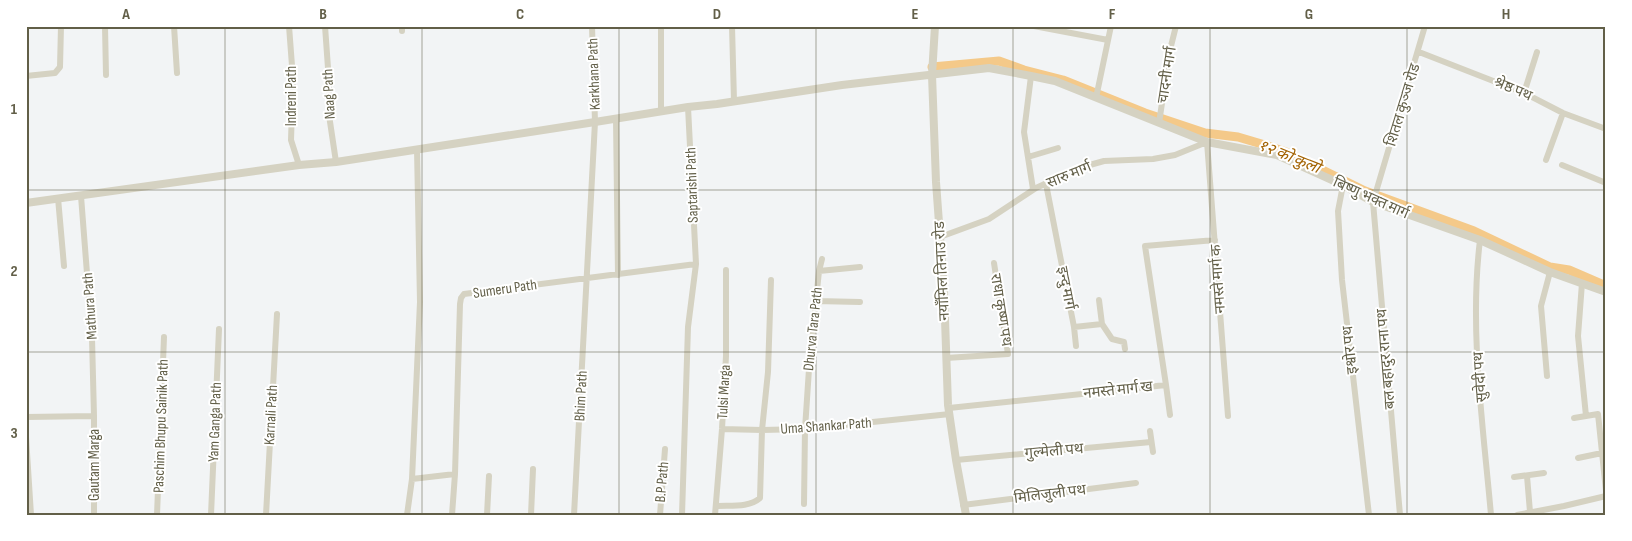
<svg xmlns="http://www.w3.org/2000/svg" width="1632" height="541" font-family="'Sofia Sans Condensed','Noto Sans Devanagari',sans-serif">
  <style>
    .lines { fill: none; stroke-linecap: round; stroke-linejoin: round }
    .canal { stroke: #f4c989; stroke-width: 9 }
    .minor { stroke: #d5d2c2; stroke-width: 6 }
    .tertiary { stroke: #d5d2c2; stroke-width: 8 }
    .grid { fill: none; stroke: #625f48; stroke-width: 1; stroke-opacity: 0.55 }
    .labels { text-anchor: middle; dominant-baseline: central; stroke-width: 4; stroke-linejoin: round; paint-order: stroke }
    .street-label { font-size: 15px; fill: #625f48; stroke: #fff }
    .water-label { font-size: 16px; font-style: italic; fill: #a36303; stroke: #fff }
    .neatline { fill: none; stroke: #625f48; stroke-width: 2 }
    .grid-label { font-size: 16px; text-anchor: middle; font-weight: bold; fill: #625f48 }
  </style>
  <rect width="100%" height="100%" fill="#f2f4f5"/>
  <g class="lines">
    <!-- canal -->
    <path class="canal" d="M932 67 999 61 1024 70 1063 80 1145 113 1205 133 1238 137 1265 145 1286 152 1365 191 1474 231 1550 267 1569 270 1606 286"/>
    <!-- minor -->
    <path class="minor" d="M105 26 106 75
      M174 26 177 73
      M289 26 293 79 291 140 299 165
      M325 26 329 82V115L336 162
      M661 26V111
      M732 26 734 101
      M1034 26 1108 40
      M402 31V26
      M1419 52 1524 93 1563 113 1606 129
      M26 76 55 73 60 67 61 26
      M1031 76 1024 132 1033 189
      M1524 93 1537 52
      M1096 98 1111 26
      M616 119 618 275
      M1159 123 1170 50 1176 26
      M1028 157 1058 148
      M1546 160 1563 113
      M1562 165 1606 183
      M1046 184 1074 327 1102 324 1112 339 1124 342 1125 349
      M1343 185 1338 211 1342 280 1369 515
      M81 196 92 338 94 416V515
      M58 198 64 266
      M940 237 989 219 1036 188 1079 168 1104 161 1153 159 1175 155 1207 142 1228 416
      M1480 240C1469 330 1483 424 1491 515
      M819 271 822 259
      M771 280 768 372 762 430 805 429 950 414
      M1582 283 1578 336 1586 416 1598 414 1606 491
      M1099 300 1102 324
      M816 301 860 302
      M1074 327 1076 346
      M946 358 1008 354 994 263
      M1547 376 1541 306 1550 272
      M1166 385 1170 415
      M949 408 1166 385 1145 246 1215 240
      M26 417 94 416
      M1574 418 1586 416
      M1150 431 1153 452
      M26 437 31 515
      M1578 458 1602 453
      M956 460 1151 442
      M455 474 460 304 461 298 464 294 696 264
      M1527 476 1530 512
      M1514 477 1544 473
      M412 479 455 474 452 515
      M804 504 805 429 809 369 819 271 860 267
      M963 505 1136 483
      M716 506C730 505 749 508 760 498L762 430 722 429
      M157 515 164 337
      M211 515 219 329
      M266 515 277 314
      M407 515 412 479 420 302 417 149
      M487 515 489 476
      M531 515 533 469
      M574 515 595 122 592 26
      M660 515 665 449
      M682 515 688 327 696 264 688 107
      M715 515 722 429 726 356V270
      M1400 515 1373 202 1425 26
      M1517 515 1564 506 1606 496"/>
    <!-- tertiary -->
    <path class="tertiary" d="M935 26 932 75 936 182 944 291 948 405 956 460 966 515
      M26 203 299 165 336 162 595 122 688 107 717 104 842 85 989 68 1031 76 1055 81 1207 142 1277 155 1343 185 1373 202 1480 240 1550 272 1606 292"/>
  </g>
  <!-- grid -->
  <path class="grid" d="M225 26V515M422 26V515M619 26V515M816 26V515M1013 26V515M1210 26V515M1407 26V515M26 190H1606M26 352H1606"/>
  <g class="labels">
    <!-- street labels -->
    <g class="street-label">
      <text transform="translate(594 74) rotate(-92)">Karkhana Path</text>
      <text transform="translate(1167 75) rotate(-81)">चादनी मार्ग</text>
      <text transform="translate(1513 89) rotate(23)">श्रेष्ठ पथ</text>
      <text transform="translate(329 94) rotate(-93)">Naag Path</text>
      <text transform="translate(291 96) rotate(-90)">Indreni Path</text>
      <text transform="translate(1403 105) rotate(-73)">शितल कुञ्ज रोड</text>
      <text transform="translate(1069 175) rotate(-22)">सारु मार्ग</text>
      <text transform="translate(692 185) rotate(-92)">Saptarishi Path</text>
      <text transform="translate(1371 198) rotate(24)">बिष्णु भक्त मार्ग</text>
      <text transform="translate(942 271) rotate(-93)">नयाँमिल तिनाउ रोड</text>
      <text transform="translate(1218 279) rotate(-94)">नमस्ते मार्ग क</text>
      <text transform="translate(1066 288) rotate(79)">इन्दु मार्ग</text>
      <text transform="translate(505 289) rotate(-8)">Sumeru Path</text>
      <text transform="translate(90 306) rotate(-94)">Mathura Path</text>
      <text transform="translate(1001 310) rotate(81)">राधा कृष्ण पथ</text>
      <text transform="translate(813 329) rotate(-84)">Dhurva Tara Path</text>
      <text transform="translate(1350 350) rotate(-96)">इश्वोर पथ</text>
      <text transform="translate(1386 359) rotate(-95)">बल बहादुर राना पथ</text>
      <text transform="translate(1480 377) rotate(-94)">सुवेदी पथ</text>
      <text transform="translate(1118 390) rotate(-6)">नमस्ते मार्ग ख</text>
      <text transform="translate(724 392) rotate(-87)">Tulsi Marga</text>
      <text transform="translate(581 396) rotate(-87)">Bhim Path</text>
      <text transform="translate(271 415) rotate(-87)">Karnali Path</text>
      <text transform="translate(215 422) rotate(-88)">Yam Ganga Path</text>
      <text transform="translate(161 426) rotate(-88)">Paschim Bhupu Sainik Path</text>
      <text transform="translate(826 426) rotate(-4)">Uma Shankar Path</text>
      <text transform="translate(1054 451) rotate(-5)">गुल्मेली पथ</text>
      <text transform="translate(94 465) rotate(-90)">Gautam Marga</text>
      <text transform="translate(662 482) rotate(-85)">B.P Path</text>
      <text transform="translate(1050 494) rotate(-7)">मिलिजुली पथ</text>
    </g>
    <!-- water labels -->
    <g class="water-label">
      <text transform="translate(1289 157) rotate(22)">१२ को कुलो</text>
    </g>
  </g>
  <!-- border -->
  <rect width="1632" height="541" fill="none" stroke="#ffffff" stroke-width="55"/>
  <rect x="28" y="28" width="1576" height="486" class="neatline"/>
  <g class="grid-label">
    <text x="126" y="19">A</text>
    <text x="323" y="19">B</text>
    <text x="520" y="19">C</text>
    <text x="717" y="19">D</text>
    <text x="915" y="19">E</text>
    <text x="1112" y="19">F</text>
    <text x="1309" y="19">G</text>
    <text x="1506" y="19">H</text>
    <text x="14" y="114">1</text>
    <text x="14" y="276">2</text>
    <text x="14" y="438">3</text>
  </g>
</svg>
